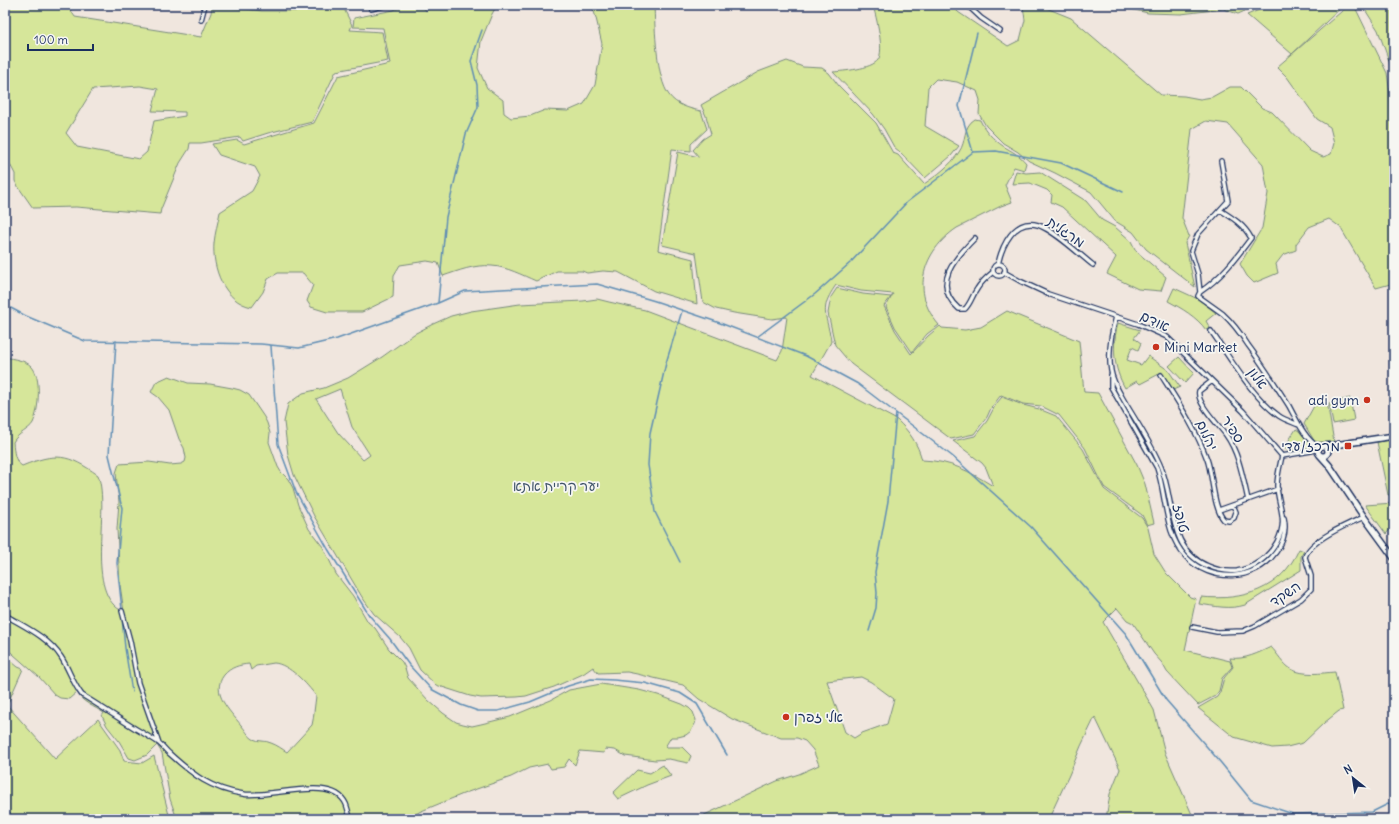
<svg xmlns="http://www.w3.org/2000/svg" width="1399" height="824" font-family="Delius,'Playpen Sans Hebrew',sans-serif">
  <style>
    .green { fill: #d6e69a; stroke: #788a7c; fill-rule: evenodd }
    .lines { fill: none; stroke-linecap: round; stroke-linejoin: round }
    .stream { stroke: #5f8db4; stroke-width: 1.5 }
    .street-casing { stroke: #1b2f5e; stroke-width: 6 }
    .secondary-casing { stroke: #1b2f5e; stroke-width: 8 }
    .street { stroke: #f6f6f2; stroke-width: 3.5 }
    .secondary { stroke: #f6f6f2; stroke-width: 5 }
    .poi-dot { fill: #c8321e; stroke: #f6f6f2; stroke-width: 1.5 }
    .labels { text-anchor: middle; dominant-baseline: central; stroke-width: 3.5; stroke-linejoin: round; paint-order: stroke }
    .street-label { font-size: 14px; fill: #1b2f5e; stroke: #f6f6f2 }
    .poi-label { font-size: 14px; fill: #1b2f5e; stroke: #f6f6f2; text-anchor: start }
    .park-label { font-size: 14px; fill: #40546a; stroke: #f6f6f2 }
  </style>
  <rect width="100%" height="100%" fill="#f0e6de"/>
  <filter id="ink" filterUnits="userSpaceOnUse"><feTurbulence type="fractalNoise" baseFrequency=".025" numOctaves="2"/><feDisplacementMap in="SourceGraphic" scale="8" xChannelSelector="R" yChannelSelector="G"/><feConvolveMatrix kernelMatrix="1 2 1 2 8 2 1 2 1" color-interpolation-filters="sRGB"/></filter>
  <g filter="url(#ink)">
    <!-- green -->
    <path class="green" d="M5 5H67L75 17 201 37 211 13 212 5 262 11H304L326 5H342L352 25 350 30 382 32 388 61 336 71 312 122 268 133 243 141 240 137 201 143H190L189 149 180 163 161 209 160 214 76 207 33 208 17 185 15 181V174L5 155ZM140 86 158 89 152 111 185 112V116L154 121 147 152 139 159 77 147 66 133 93 89Z
      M403 5H422L426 11 433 5H497L492 14 481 41 478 68 487 88 503 100 504 113 511 118 530 116 545 110 568 111 584 104 595 85 602 44 596 18 592 5H654C655 27 656 78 669 95 676 105 690 109 701 111L707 129 691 144V151L672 149 658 250 693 259 697 304 654 291 618 272 603 271 587 273 582 271H557L536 281C522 275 507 267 492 266 475 264 458 271 443 276L438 263 427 261 400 265 394 275 393 297 362 312H327L311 307 307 301 313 285 303 273H278L268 279 263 292 252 307C224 302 212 268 214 243 215 233 218 222 220 212L252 191 260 176 255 167 219 155 212 144 237 140 244 144 314 123 338 76 390 64 383 28 353 27 354 18 394 10Z
      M873 5H952L958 12 1008 46 1020 40 1025 20 1023 6 1039 5 1071 18 1161 95 1184 96 1200 99 1212 97 1230 87H1241L1262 108 1272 112 1310 151 1323 157 1331 154 1334 143 1330 127 1317 119 1287 77 1277 67 1349 5H1354L1387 73 1390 94 1394 156V283L1376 288 1340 227 1329 219 1309 227 1296 244V250L1283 255 1276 264 1278 273 1254 283 1247 276 1240 264 1262 228 1268 193 1263 164 1228 124 1206 121 1192 129 1182 218 1189 236 1185 243 1195 287 1146 249 1133 232 1115 221 1091 192 1055 173 1029 161 1018 152 1003 143 986 126 979 114 980 100 977 91 957 82 936 79 928 87 925 126 959 146 951 156 925 178 900 152 894 147 884 129 873 114 833 72C844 71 871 69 878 60 885 50 876 17 873 5Z
      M1113 5H1259L1238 14 1223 9 1181 14 1148 13Z
      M1271 5H1344L1292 54 1247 15Z
      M1362 5H1391L1394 8V75L1378 30Z
      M787 61 803 67 822 68 829 73 839 86 876 123 893 153 898 155 924 184C936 176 951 165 959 152 967 141 962 127 975 119L980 120C985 131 993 139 1003 146 1011 151 1020 155 1026 163L1024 170 1014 167 1005 185 1012 202 1001 206 957 228C923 251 910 292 939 325L927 334 912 352 895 327 886 307 893 294 861 291 836 285C825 301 823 308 828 326 829 332 831 336 831 342L812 375 897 420C909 431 918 444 922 460 951 461 969 471 993 486L986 468 982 463 953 441 975 436 987 421 996 404 1002 397 1023 405 1039 409 1056 416 1083 449 1104 489 1142 518 1148 528 1154 554 1166 573 1190 597 1196 599 1185 650 1230 661 1232 667 1222 678 1219 691 1215 696 1198 705 1167 672 1162 663 1154 654 1133 623 1127 620 1117 608 1103 622 1154 710 1165 753 1194 819H1106L1110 794 1120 769 1095 717 1081 746 1069 775 1050 816 1046 819H696L777 781 799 774 819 765 813 750 805 741 797 738H781L732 719 699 699 683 685 637 674 627 672 598 673 593 667 583 674 554 687 526 696 517 697 481 698 470 696 436 685 420 670 409 648 400 637 374 614 362 597 314 516 294 475 288 455 284 422 288 404 303 393 324 388 348 378 382 357 414 334 433 324 451 316 471 311 520 304 583 301 597 299 609 302 645 310 777 360 782 351 787 317 772 319 734 313 716 309 703 302 696 253 662 245 678 152 699 157 693 150 703 139 711 134 706 116 701 105 758 72ZM340 389 352 427 370 455 363 460 338 433 316 399ZM861 677 871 682 894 699 887 724 862 733 854 738 845 732 827 681Z
      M1016 171 1026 173 1040 172 1086 201 1102 220 1115 227 1131 241 1136 251 1166 277 1161 291 1138 289 1107 274 1116 257 1062 207 1051 202 1052 195 1047 190 1030 183 1012 184Z
      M837 288 863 294 891 297 884 306 895 330 911 354 928 336 940 326 942 328 965 330 981 327 1007 311 1079 341 1084 392 1098 393 1137 465 1145 484 1154 523 1147 525 1142 515 1104 487 1085 448 1059 415 1041 406 1023 404 1001 395 991 408 987 417 974 434 951 439 851 364 835 345 828 313 831 297Z
      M1174 288 1198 299 1216 313 1206 321 1210 328 1206 330C1197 317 1181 308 1168 301Z
      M1118 323 1140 330 1134 338 1141 343 1138 350 1132 347 1127 360 1141 365 1148 356 1168 370 1180 387 1173 390 1161 373 1140 384 1137 381 1125 388C1113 367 1112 346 1118 323Z
      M5 357C13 359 25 360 31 366 42 376 39 410 33 423 29 430 18 433 13 442 14 451 14 461 22 466 56 452 68 454 98 475 111 510 83 594 124 612L120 585 117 529 119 502 116 473 119 464 149 462 170 465 181 464 185 462 186 458 184 448 179 439 169 410 158 397 151 392 156 382 169 376 188 383 210 384 232 388 240 390 249 395 264 417 267 423 270 433 269 442 278 467 281 472 288 479 293 488 298 505 309 529 323 547 336 574 353 596 368 622 375 628 389 649 402 662 405 668 408 678 428 700 443 713 456 722 463 724 472 726 481 724 510 717 551 700 569 690 601 684 639 690 658 695 682 704 689 708 693 712 696 720 695 724 691 731 686 735 678 737H671L665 747H682L691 756 688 763 669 759 655 760 625 756 615 750 605 749 604 753 580 751 575 765 569 759 564 767 551 769 548 764 529 768 511 777 468 792 419 812 415 815 419 819H177L170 799 162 753 157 745 147 755 135 760 129 758 119 741 107 726 102 716 104 713C95 707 81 702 77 692L69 699 60 698 55 695 39 677 5 647ZM274 663C289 664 307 684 316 696L313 720 312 725 287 752C282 749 277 745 271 743 265 740 259 742 253 739 248 736 245 729 241 725 230 711 210 693 224 675 231 667 239 665 249 664L251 670 256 666Z
      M1179 357 1194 373 1185 383 1169 366Z
      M1350 398 1354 420 1333 424 1329 403Z
      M1327 402 1334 442H1315L1304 424 1314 406Z
      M1296 429 1299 431 1311 445 1307 448 1288 451 1284 448Z
      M1391 440 1394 449V494L1388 495 1377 442Z
      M1394 503V525L1386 534 1365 505Z
      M1299 549 1304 551 1301 556V570L1245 605C1230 610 1214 606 1199 604L1201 597C1243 601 1281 590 1299 549Z
      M1271 647C1277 653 1283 664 1291 669 1303 676 1322 673 1335 672L1343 710 1339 711 1324 723 1303 743 1287 747 1272 748 1234 737 1198 708 1217 697 1220 692 1224 678 1233 667 1230 658C1245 660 1258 653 1271 647Z
      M5 656 18 667 23 669 7 705 55 759 98 719 120 750 124 761 142 763 154 756 170 819H5Z
      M663 765 671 776 647 785 618 799 613 793 637 770 650 773Z"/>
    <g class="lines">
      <!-- stream -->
      <path class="stream" d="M973 152 959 106 977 33
        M438 303 446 217 466 134 478 107 477 85 471 61 482 30
        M5 305 26 316 85 341 261 344 299 348 337 339 438 303 465 291 597 284 655 301 720 323 806 356 858 384 952 456 1031 527 1126 634 1166 700 1221 763 1251 800 1293 814 1372 812 1394 801
        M757 337 815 294 850 263 907 202 973 152 996 151 1061 163 1123 192
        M116 341 109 455 122 508 117 563 122 610
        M271 346 278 444 296 492 328 549 369 615 390 639 409 665 431 689 461 705 478 711H498L530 702 568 686 591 679 614 680 645 683 680 693 697 704 727 755
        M680 562 655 512 648 465 650 433 666 363 682 311
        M122 618 125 648 132 692
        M869 631 876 608 877 593 875 572 888 501 896 413"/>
      <!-- street casing -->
      <g class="street-casing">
        <path id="street" d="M121 5 128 7 129 5
          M371 5V9L386 5
          M967 5 981 18 1000 31
          M201 20 205 5
          M1221 161 1228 201 1198 234 1191 251 1198 274 1200 292 1198 296C1206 302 1215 308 1223 314 1233 323 1241 334 1248 345 1263 365 1276 386 1289 406 1296 419 1306 441 1319 447
          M975 238C956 257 930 284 959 309H965C971 303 972 296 977 289 981 282 987 277 993 272
          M998 264C1002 246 1014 218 1038 225 1054 230 1079 254 1093 265
          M993 270a6 6 0 1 1 12 0a6 6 0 1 1-12 0Z
          M1004 272 1020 281 1048 294 1138 324 1167 337 1243 411 1282 456
          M1200 292C1221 278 1236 258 1251 238 1244 225 1233 218 1220 210
          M1116 317C1111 334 1108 353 1111 371 1113 383 1120 393 1126 404 1138 424 1152 445 1161 467 1175 501 1167 550 1208 566 1217 570 1227 572 1237 571 1254 568 1269 557 1277 542 1289 519 1278 507 1277 486 1277 476 1280 465 1282 456
          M1211 331C1231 359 1252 397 1279 416 1285 420 1292 422 1299 425
          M1111 375V387L1157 468C1167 497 1164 534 1186 557 1211 583 1255 582 1276 552 1284 541 1287 531 1284 518
          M1161 375C1178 402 1196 429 1207 459 1213 475 1213 508 1224 520L1229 521 1234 518 1236 512 1233 505
          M1212 381 1199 391C1196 403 1219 425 1226 435 1239 453 1243 478 1248 500
          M1282 456 1311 451 1318 449
          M1219 510 1278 489
          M122 611 130 641 138 683 159 743
          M5 615C25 627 48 637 61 657 69 669 73 684 82 695 100 706 118 718 136 729 144 734 152 738 159 743 163 746 166 751 170 754 193 775 211 789 243 794 269 799 333 774 346 804 348 809 349 814 350 819
          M1192 627 1217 632 1243 631 1255 626 1301 599 1311 589V576L1305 557C1310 540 1348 524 1364 517"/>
      </g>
      <!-- secondary casing -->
      <g class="secondary-casing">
        <path id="secondary" d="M1318 451a5 5 0 1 1 10 0a5 5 0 1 1-10 0Z
          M1325 446 1335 445 1394 436
          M1320 455 1329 465 1364 517 1394 558"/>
      </g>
      <!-- street -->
      <use href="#street" class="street"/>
      <!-- secondary -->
      <use href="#secondary" class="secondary"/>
    </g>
  </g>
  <!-- markers -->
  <g class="poi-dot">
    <circle cx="1156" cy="347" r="4"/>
    <circle cx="1367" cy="400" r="4"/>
    <rect x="1344" y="442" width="8" height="8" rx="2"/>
    <circle cx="786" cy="717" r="4"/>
  </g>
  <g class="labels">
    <!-- street labels -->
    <g class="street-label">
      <text transform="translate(1066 232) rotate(35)">מרגלית</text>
      <text transform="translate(1155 321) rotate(25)">אודם</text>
      <text transform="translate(1258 378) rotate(53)">אלון</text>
      <text transform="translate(1233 429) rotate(57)">ספיר</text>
      <text transform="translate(1207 435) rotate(65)">יהלום</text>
      <text transform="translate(1181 518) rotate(76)">טופז</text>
      <text transform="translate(1285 594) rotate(-34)">השקד</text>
    </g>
    <!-- poi labels -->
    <g class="poi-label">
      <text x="1164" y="347">Mini Market</text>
      <text x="1359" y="400" text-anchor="end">adi gym</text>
      <text x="1340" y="446" text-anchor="end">מרכז/עדי</text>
      <text x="794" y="717">אלי זפרן</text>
    </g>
    <!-- park labels -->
    <g class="park-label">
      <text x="556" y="486">יער קריית אתא</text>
    </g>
  </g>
  <!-- margin -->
  <rect width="1399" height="824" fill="none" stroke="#f6f6f2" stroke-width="20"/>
  <rect x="10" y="10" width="1379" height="804" fill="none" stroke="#1b2f5e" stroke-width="1.5" filter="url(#ink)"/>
  <!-- north arrow -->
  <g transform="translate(1353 778) rotate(330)" stroke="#f6f6f2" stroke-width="3" paint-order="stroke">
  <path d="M0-3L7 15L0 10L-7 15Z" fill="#1b2f5e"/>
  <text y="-6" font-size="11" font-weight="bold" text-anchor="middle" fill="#1b2f5e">N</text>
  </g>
  <!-- scale -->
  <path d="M28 44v6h65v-6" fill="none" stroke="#1b2f5e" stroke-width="2"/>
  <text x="34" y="44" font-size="12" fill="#1b2f5e" stroke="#f6f6f2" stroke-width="3" paint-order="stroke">100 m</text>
</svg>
